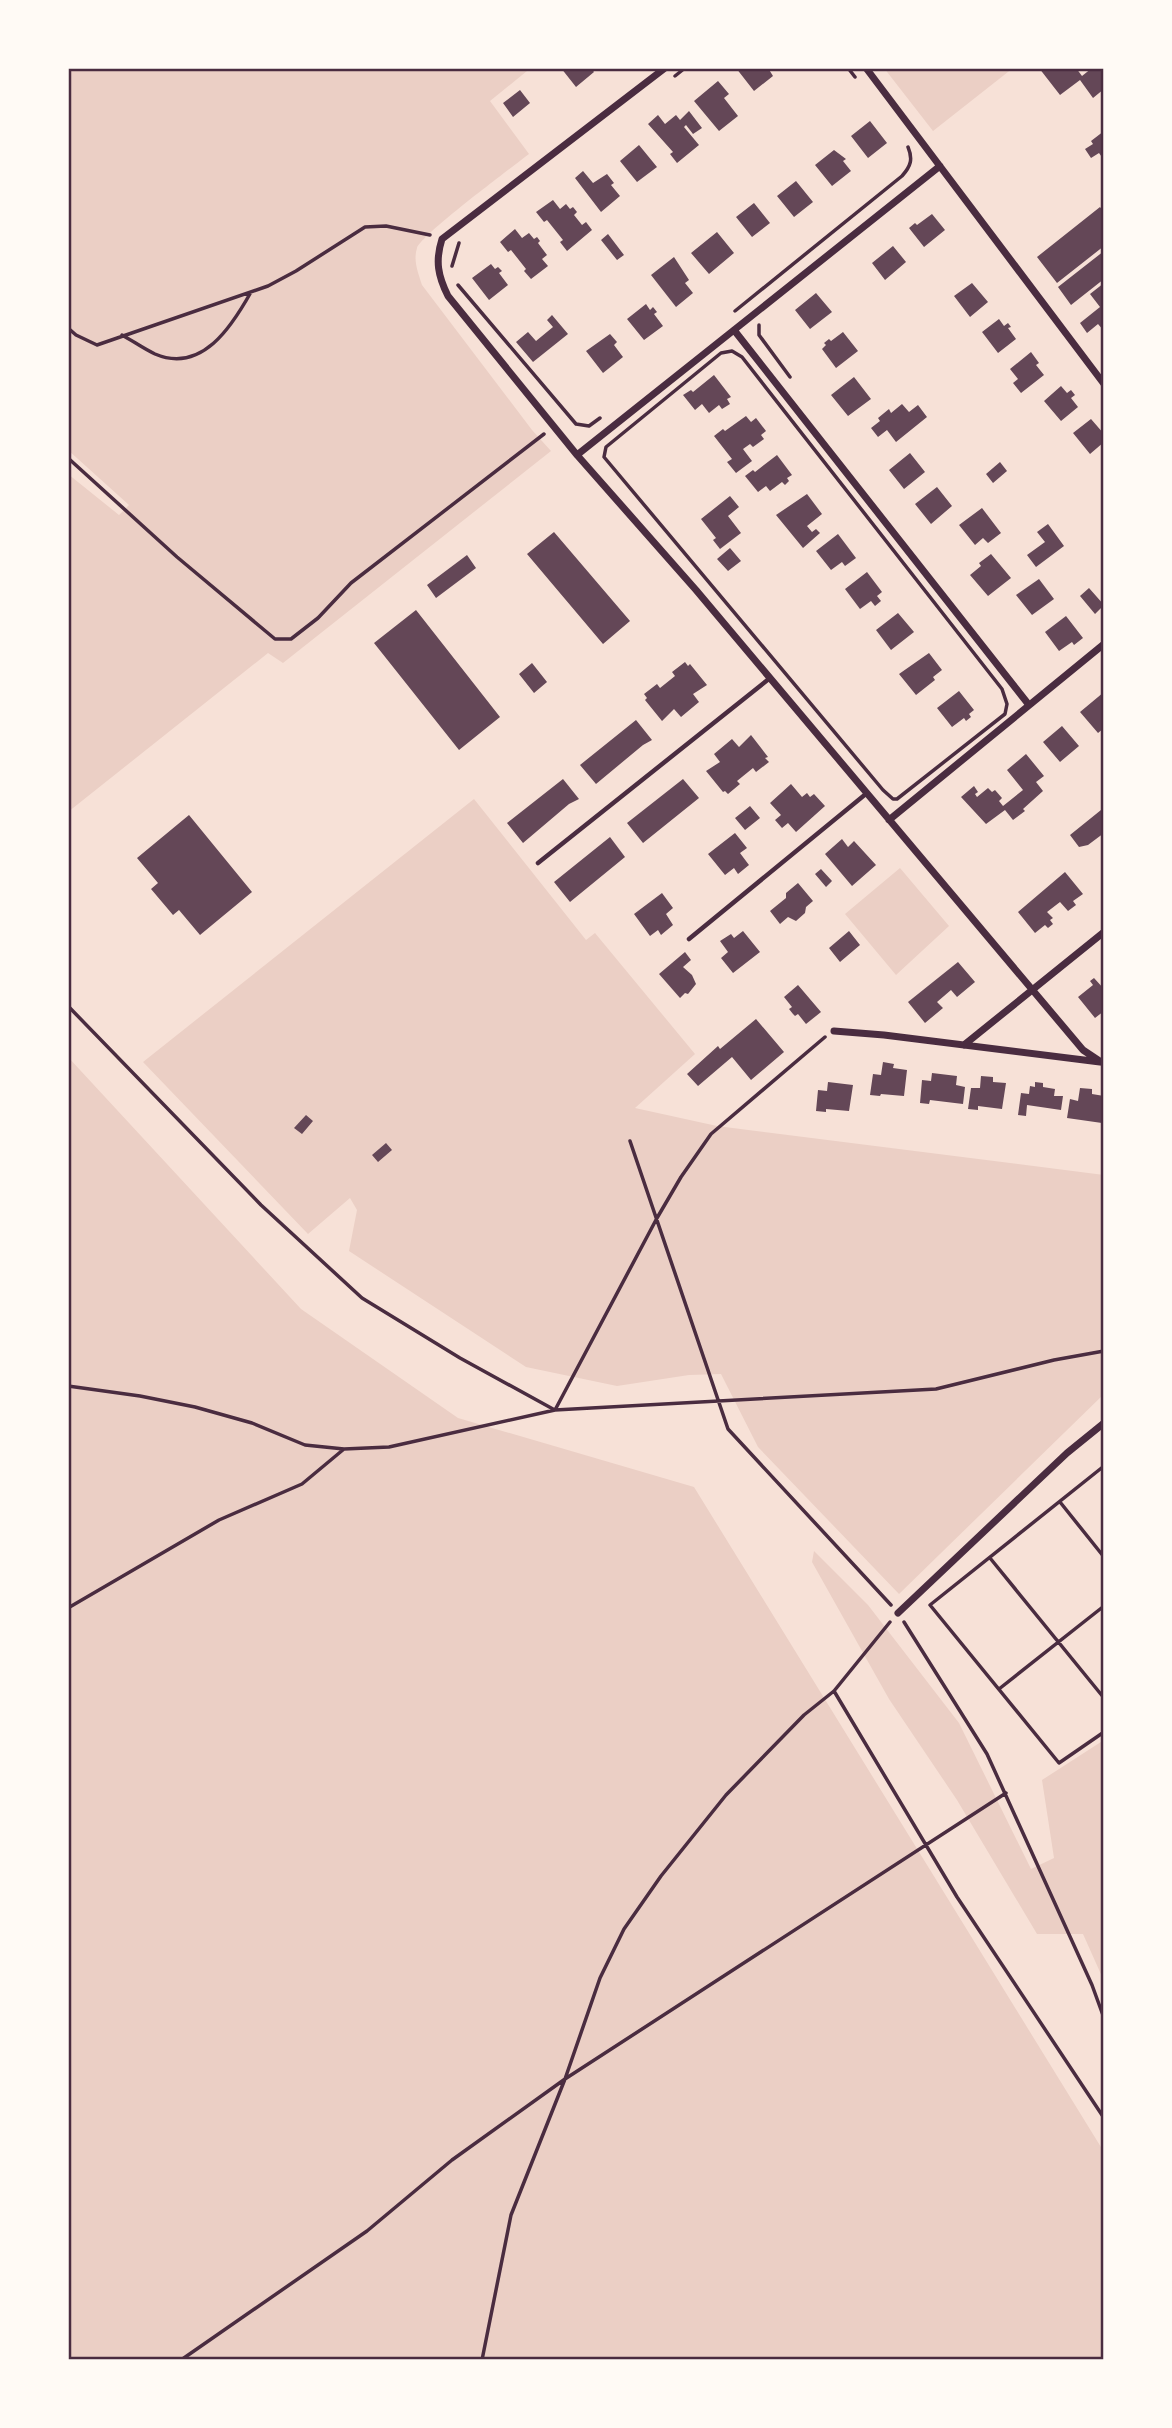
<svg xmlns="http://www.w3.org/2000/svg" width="1172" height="2428" font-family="Lora,serif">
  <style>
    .green { fill: #ebcfc5 }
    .building { fill: #644757 }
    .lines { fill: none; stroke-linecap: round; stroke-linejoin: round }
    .path { stroke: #4a2c40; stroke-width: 3.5 }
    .service { stroke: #4a2c40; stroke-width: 4.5 }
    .minor { stroke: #4a2c40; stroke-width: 7 }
    .neatline { fill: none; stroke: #4a2c40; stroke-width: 2.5 }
  </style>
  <rect width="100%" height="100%" fill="#f7e1d7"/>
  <!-- green -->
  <path class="green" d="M68 68H526L527 71 490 101 529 154C511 168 422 234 417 248 413 261 418 272 422 285L532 430 551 451 283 663 268 653 68 812V474L119 515 129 505 68 450Z
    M884 68H1013L933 131Z
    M474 799 586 940 595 933 695 1054 635 1108 717 1126 1104 1175V1394L899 1594 758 1447 721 1374 689 1375 617 1386 526 1367 349 1251 357 1210 350 1198 308 1234 143 1062Z
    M900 868 949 926 896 975 845 914Z
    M68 1057 301 1309 458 1418 694 1487 1104 2152V2360H68Z
    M814 1551 868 1605 959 1723 1031 1869 1054 1858 1042 1780 1104 1740V1981L1083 1934H1037L957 1800 889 1699 812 1562Z"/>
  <!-- building -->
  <path class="building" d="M561 68H591L594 72 576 87Z
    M736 68H768L773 76 754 91Z
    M1039 68H1076L1082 76 1092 68H1100L1104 73V89L1093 98 1080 80 1060 95Z
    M718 81 729 94 724 98 738 116 719 131 694 101Z
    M520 90 530 103 513 117 503 103Z
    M689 111 702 128 693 134 686 125 684 127 699 145 677 163 670 154 673 152 648 124 658 115 665 124 676 115 680 120Z
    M870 121 887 143 868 158 851 136Z
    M1104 131V160L1099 153 1091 158 1085 149 1093 144 1091 141Z
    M639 145 657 167 637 182 620 161Z
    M834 150 846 159 843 161 851 171 832 186 815 165Z
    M583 171 593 183 607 174 614 183 611 185 620 196 601 212 575 178Z
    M796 181 813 202 794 217 777 196Z
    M553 200 560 209 566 204 570 209 573 207 577 212 574 215 582 225 586 222 592 230 567 251 560 242 563 240 547 220 544 222 536 212Z
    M754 203 770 223 752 237 736 217Z
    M1100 207 1104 212V246L1057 283 1037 257Z
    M932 214 945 230 924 247 909 228 915 223 917 225Z
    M515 229 522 238 529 233 534 239 537 237 540 241 538 243 547 255 542 259 548 266 531 279 524 271 526 269 511 250 508 252 500 242Z
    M717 232 734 253 709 274 691 253Z
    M608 234 624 255 617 260 601 240Z
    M893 246 906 262 885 280 872 263Z
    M1104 251V279L1071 305 1058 287Z
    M674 257 689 280 685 283 693 293 676 307 651 275Z
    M491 264 495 269 498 267 502 271 499 273 508 285 489 300 472 278Z
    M972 283 988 302 970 317 954 296Z
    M1104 283V331L1098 324 1087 333 1080 323 1100 307 1090 294Z
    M816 293 832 312 810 329 795 310Z
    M646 304 650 310 653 307 657 312 654 314 663 326 644 340 627 319Z
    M552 315 568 334 533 362 516 342 528 332 536 341 553 327 547 320Z
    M999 319 1004 326 1008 323 1011 327 1008 328 1016 339 998 353 982 332Z
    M843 332 858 351 836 368 822 349 826 345 824 343 829 339 831 341Z
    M610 334 617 342 614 345 623 357 603 373 586 351Z
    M1031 352 1039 363 1036 365 1044 375 1021 393 1013 383 1018 379 1010 369Z
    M714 375 731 397 727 399 730 404 722 409 719 405 709 413 702 404 695 410 683 395 691 390 693 392Z
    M854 377 871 399 848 416 831 395Z
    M1061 386 1067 393 1071 390 1075 395 1071 398 1078 407 1061 421 1044 401Z
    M902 404 909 412 918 405 927 417 896 442 887 430 878 437 871 428 880 421 878 418 889 409 891 413Z
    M746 416 751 422 756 418 766 431 761 435 764 439 753 447 750 444 743 449 752 461 736 473 727 462 732 459 714 436 723 429 725 431Z
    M1091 419 1104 434V442L1090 454 1073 433Z
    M910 453 925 472 904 489 889 470Z
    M777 455 792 475 787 478 789 481 785 485 782 482 770 491 766 486 758 492 745 476 753 470 755 472Z
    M1000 462 1007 471 993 483 986 474Z
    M937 487 952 506 931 524 915 504Z
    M807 494 822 514 807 526 812 532 816 529 820 533 803 548 776 515Z
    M730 496 739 507 728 516 741 533 720 549 713 540 716 538 701 519Z
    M982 508 1001 533 988 543 983 538 975 545 959 525Z
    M1048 524 1064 546 1036 567 1027 555 1045 542 1037 532Z
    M554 532 630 621 603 644 527 554Z
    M838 534 856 558 845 566 842 562 831 570 816 551Z
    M730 548 741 561 728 571 717 559Z
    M991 554 1011 578 988 596 970 575 981 566 979 563Z
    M467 555 476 568 436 598 427 585Z
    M867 572 882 592 877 596 881 601 875 606 871 601 860 609 845 589Z
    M1039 579 1054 599 1032 615 1016 595Z
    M1089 588 1104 605 1095 614 1080 596Z
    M416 610 500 717 459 750 374 643Z
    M898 613 914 632 891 650 876 630Z
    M1066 616 1083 638 1074 645 1072 642 1059 651 1045 632Z
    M929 653 942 670 933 677 935 680 916 695 899 674Z
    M685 662 688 666 690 664 707 685 693 694 699 702 681 717 674 709 662 721 645 700 647 698 644 694 657 684 660 688 675 676 672 672Z
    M532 663 547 682 534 693 519 674Z
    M959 691 974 710 969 714 971 717 966 721 964 718 952 727 937 708Z
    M1104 692V728L1098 733 1080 712Z
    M636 720 652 740 643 745 596 784 580 765Z
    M1062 726 1079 746 1060 762 1043 742Z
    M751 735 768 757 765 758 769 762 756 772 753 768 737 781 740 784 728 794 725 791 723 792 706 771 720 762 714 754 732 739 739 747Z
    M1026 754 1044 776 1036 782 1043 791 1023 809 1025 811 1013 820 1005 810 986 824 961 797 974 786 978 792 975 794 977 797 988 788 992 792 995 790 1002 798 999 801 1003 806 1023 790 1007 770Z
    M563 779 579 799 569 804 523 843 507 823Z
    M683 779 699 798 643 843 627 823Z
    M791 784 802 797 807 793 810 797 814 794 825 806 796 832 788 823 782 828 775 820 781 815 770 803Z
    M750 806 760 818 745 830 735 818Z
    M1101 810 1104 814V833L1088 845 1079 847 1070 835Z
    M189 815 252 892 200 935 179 910 173 915 151 889 158 883 137 858Z
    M735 833 747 848 740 853 749 865 738 874 734 868 725 875 708 854Z
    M610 837 625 857 570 902 554 882Z
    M842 839 848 847 854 841 876 865 852 886 825 854Z
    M821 869 832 881 826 887 815 874Z
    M1065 872 1083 894 1073 901 1076 905 1068 911 1060 902 1047 912 1053 918 1050 920 1053 924 1048 928 1045 925 1035 933 1018 912Z
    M798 883 813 901 806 907 805 913 796 921 788 917 780 924 770 911 786 898V893Z
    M662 893 673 908 666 914 673 925 661 935 658 930 650 936 634 914Z
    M743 931 760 952 733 973 721 958 728 952 720 941 731 934 734 938Z
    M849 931 860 945 840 962 829 948Z
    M685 952 691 960 683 967 692 975 696 984 688 994 685 993 680 998 659 974Z
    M958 962 975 982 957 997 951 990 937 1002 943 1008 925 1023 908 1002Z
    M1094 978 1104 989V1011L1095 1018 1078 997 1093 985 1090 981Z
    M798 985 821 1012 806 1024 798 1014 795 1016 793 1014 789 1009 792 1007 784 997Z
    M756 1019 784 1052 751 1080 732 1057 698 1086 687 1074 718 1046 720 1049Z
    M883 1062 894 1064 893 1068 907 1070 904 1096 881 1094 880 1096 870 1095 873 1074 881 1075Z
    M932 1073 957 1076 956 1085 965 1087 963 1104 930 1100 929 1104 920 1103 922 1080 931 1081Z
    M981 1076 993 1077V1082L1006 1083 1002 1109 978 1106V1110L968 1109 971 1088H980Z
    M828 1082 853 1085 849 1111 826 1109V1112L816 1111 818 1090 827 1091Z
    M1035 1082 1043 1083V1087L1055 1089 1054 1096H1063L1061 1110 1027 1105 1026 1116 1018 1115 1021 1093 1029 1094 1030 1086 1035 1087Z
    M1080 1088 1092 1089V1094L1104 1096 1102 1123 1067 1118 1070 1099 1078 1101Z
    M306 1115 313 1121 302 1134 294 1128Z
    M386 1143 392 1150 378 1162 372 1155Z"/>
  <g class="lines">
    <!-- path -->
    <path class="path" d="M848 68 855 77
      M675 76 685 68
      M452 266 459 243
      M458 285 576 424 589 426 600 418
      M735 311 902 176C911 166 913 159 908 147
      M759 325V335L790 377
      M68 328 76 335 97 345 268 286 296 271 365 227 386 226 430 235
      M122 335C133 341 144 349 155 354 202 374 232 326 251 292
      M732 351 742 357 1002 689 1007 704 1005 714 897 799H893L883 790 604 457 606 447 721 353Z
      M68 458 177 557 275 639H291L318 618 351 583 544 434
      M68 1006 261 1205 362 1298 460 1358 553 1409
      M630 1141 728 1429 891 1605
      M68 1386 140 1396 195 1407 252 1423 305 1445 344 1449 389 1447 555 1410 936 1389 1054 1360 1104 1351
      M555 1410 657 1218 681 1177 711 1134 825 1037
      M1104 1466 930 1605 1059 1763 1104 1732
      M1060 1502 1104 1557
      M990 1558 1104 1698
      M68 1608 219 1520 302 1484 344 1449
      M904 1622 987 1754 1092 1985 1104 2018
      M999 1689 1104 1606
      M834 1691 957 1897 1104 2118
      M181 2360 367 2231 452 2160 565 2079 1006 1793
      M482 2360 511 2215 565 2079 600 1978 624 1929 661 1876 726 1795 804 1715 834 1691 890 1622"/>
    <!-- service -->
    <path class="service" d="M538 863 770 678
      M689 939 867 793"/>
    <!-- minor -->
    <path class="minor" d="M665 68 442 239C435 261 438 276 448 296L577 455 696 590 1083 1050 1101 1062
      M866 68 1104 384
      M734 330 1029 705
      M577 455 940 166
      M889 820 1104 644
      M834 1031 884 1035 1100 1062
      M964 1045 1104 932
      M898 1613 1067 1453 1104 1423"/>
  </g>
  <!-- border -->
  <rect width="1172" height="2428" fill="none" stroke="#fffaf5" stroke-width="140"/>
  <rect x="70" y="70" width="1032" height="2288" class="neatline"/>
</svg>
